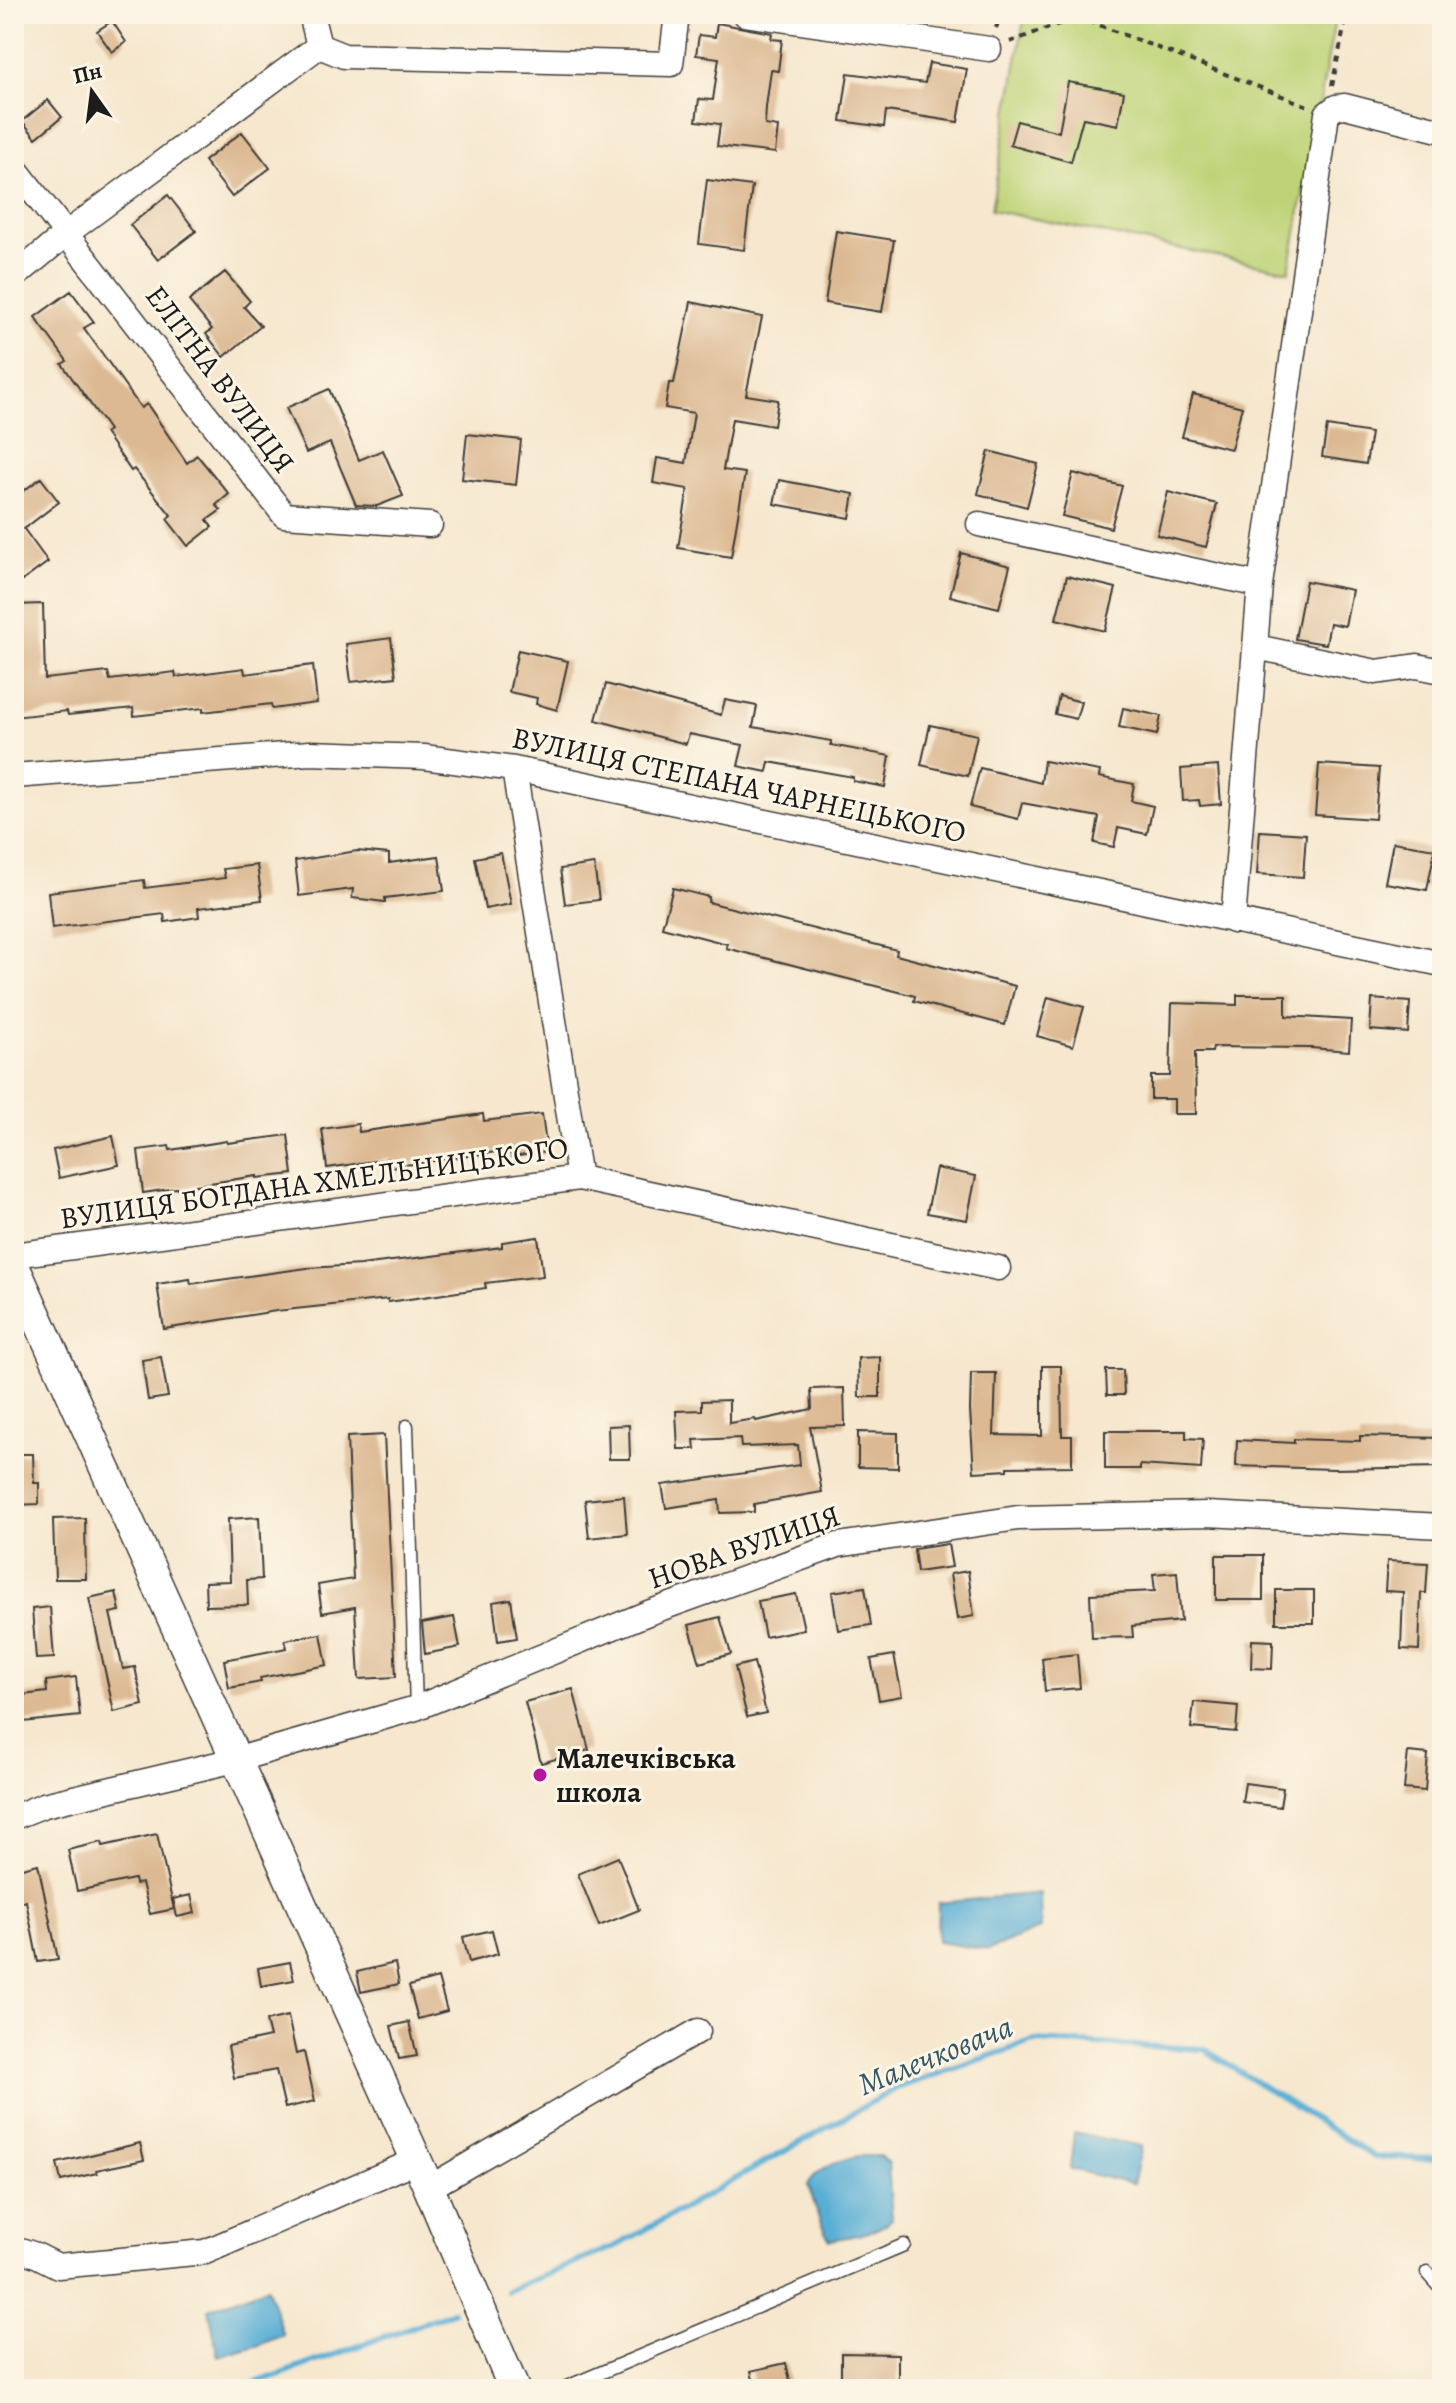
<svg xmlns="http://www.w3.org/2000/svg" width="1456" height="2403" font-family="Alegreya,serif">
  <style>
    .green { fill: #bed377; stroke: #6d784a; stroke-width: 2 }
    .water { fill: #59aed5; stroke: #3a6578; stroke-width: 2 }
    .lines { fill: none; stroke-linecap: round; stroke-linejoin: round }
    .stream { stroke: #59aed5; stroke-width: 6 }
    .building { fill: #dcb993 }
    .service-casing { stroke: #3d3a37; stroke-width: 15 }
    .minor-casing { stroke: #3d3a37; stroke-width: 27 }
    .tertiary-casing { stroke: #3d3a37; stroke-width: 33 }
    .path { stroke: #3d3a37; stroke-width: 4; stroke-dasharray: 6 6; stroke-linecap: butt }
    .service { stroke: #fff; stroke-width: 12 }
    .minor { stroke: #fff; stroke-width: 24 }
    .tertiary { stroke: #fff; stroke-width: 30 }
    .poi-dot { fill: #b5179e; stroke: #fcf5e5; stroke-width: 3 }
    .labels { text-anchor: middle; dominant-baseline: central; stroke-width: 6; stroke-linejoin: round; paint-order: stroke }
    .street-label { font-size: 30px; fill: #1c1c1c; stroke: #fcf5e5 }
    .poi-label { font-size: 30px; font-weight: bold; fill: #1c1c1c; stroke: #fcf5e5; text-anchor: start }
    .water-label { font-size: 32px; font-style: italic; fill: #345666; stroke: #fcf5e5 }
  </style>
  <rect width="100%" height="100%" fill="#fcf5e5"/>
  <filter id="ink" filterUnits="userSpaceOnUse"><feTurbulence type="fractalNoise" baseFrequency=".0125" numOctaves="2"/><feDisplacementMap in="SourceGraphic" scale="16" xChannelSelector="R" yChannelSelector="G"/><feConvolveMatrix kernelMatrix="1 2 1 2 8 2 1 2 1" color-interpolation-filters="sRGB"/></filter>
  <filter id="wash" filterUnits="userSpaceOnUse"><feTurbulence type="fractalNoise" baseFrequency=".006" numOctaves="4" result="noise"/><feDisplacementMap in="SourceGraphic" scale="32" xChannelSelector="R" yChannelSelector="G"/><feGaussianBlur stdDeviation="1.8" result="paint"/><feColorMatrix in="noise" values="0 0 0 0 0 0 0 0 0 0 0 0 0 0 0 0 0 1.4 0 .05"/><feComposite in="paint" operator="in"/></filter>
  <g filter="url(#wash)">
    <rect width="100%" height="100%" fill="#f6e7ce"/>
    <!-- green -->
    <path class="green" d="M1025 14H1336L1289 271 991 210Z"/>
    <!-- water -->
    <path class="water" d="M1040 1893 1041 1928 989 1950 937 1942 938 1903Z
      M1074 2133 1142 2146 1133 2184 1070 2169Z
      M858 2156H880L888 2163 892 2219C877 2234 850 2236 830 2240 817 2222 816 2204 808 2185 817 2167 839 2160 858 2156Z
      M267 2287 283 2335 259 2345 218 2357 209 2309Z"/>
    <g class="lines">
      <!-- stream -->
      <path class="stream" d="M507 2291 618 2245 897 2088 1034 2041 1204 2049 1374 2157 1442 2159
        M239 2389 453 2312"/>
    </g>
    <g id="blocks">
      <!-- building -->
      <path class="building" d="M112 21 126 42 112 52 97 31Z
        M717 23 772 33 771 39 782 40 778 71 771 70 766 107 765 125 778 127 775 153 717 146 720 124 696 121 699 99 713 100 719 58 696 55 699 35 715 37Z
        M929 63 967 69 958 122 886 111 884 127 841 121 848 73 925 83Z
        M1068 82 1124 92 1118 125 1083 118 1071 162 1010 145 1017 121 1059 132Z
        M48 100 62 117 36 138 22 121Z
        M242 132 270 168 232 197 204 161Z
        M707 180 752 186 744 250 699 244Z
        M168 195 196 231 158 260 130 225Z
        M836 231 894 240 882 312 825 303Z
        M225 272 250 301 244 307 261 326 224 357 206 334 212 329 189 301Z
        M71 291 94 322 84 328 141 408 147 404 187 463 197 455 229 494 216 505 221 510 207 520 212 527 188 546 167 519 171 515 134 469 131 471 105 433 109 430 62 364 67 361 35 317Z
        M691 302 762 317 746 395 778 400 774 426 732 419 723 470 745 473 731 557 678 548 688 489 653 483 657 458 686 463 694 413 665 408 669 383H674Z
        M329 389 359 460 383 450 403 496 377 506 356 505 330 443 306 453 286 408Z
        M1193 394 1242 407 1231 449 1182 437Z
        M1327 426 1371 433 1366 464 1322 457Z
        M467 434 521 440 516 485 462 479Z
        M989 451 1038 464 1027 507 978 494Z
        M1073 473 1122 486 1111 528 1062 516Z
        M41 478 59 502 24 529 48 562 22 581 14 570V498Z
        M779 480 854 494 850 518 774 504Z
        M1168 492 1217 504 1206 547 1157 535Z
        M961 553 1010 566 999 608 950 596Z
        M1067 576 1116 588 1105 631 1056 619Z
        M1306 581 1352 590 1345 626 1330 623 1326 644 1295 639Z
        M43 604 45 679 108 672 110 680 175 672 176 677 244 668 245 674 313 665 317 703 272 709 271 704 203 712V708L134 716 133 708 68 715 67 711 14 717V605Z
        M391 638 396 677 351 682 346 644Z
        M518 650 568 661 557 710 536 704 537 698 509 692Z
        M606 684 721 715 725 700 757 706 753 727 831 741V745L890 756 885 787 853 781V777L769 762 767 772 738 766 743 745 689 734 686 744 596 720Z
        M1059 696 1081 702 1076 719 1055 714Z
        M1123 708 1161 716 1157 735 1119 727Z
        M930 725 977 735 968 776 921 765Z
        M1044 761 1100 771 1099 777 1134 784 1131 801 1153 806 1147 834 1118 828 1114 847 1094 843 1099 817 1022 803 1018 819 970 807 980 768 1041 783Z
        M1319 764 1379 768 1375 819 1315 815Z
        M1218 766 1221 804 1200 806 1199 800 1183 801 1181 769Z
        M1260 831 1306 834 1303 877 1257 874Z
        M1393 842 1435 849 1427 890 1385 883Z
        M357 851 389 854V863L439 856 444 891 385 898V902L352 898 353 889 299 896 295 861Z
        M501 853 511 904 485 909 475 858Z
        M594 864 599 900 565 904 560 869Z
        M257 865 262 900 198 908 199 917 165 922 164 914 52 928 48 892 144 880 145 888 225 878 223 869Z
        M673 888 709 897 708 902 897 950 896 955 1015 986 1005 1025 914 1001 915 996 726 948 727 944 662 927Z
        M1237 995H1286V1016L1351 1020 1349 1051 1311 1048 1213 1047 1212 1052H1195L1196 1114H1174V1099H1151V1076H1170L1172 1003 1237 1005Z
        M1048 997 1084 1007 1073 1046 1037 1036Z
        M1372 999 1410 1002 1408 1033 1370 1030Z
        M483 1114 484 1121 542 1114 547 1152 511 1157 510 1150 391 1167 390 1159 327 1168 322 1129 358 1124 359 1132Z
        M288 1135 293 1174 257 1178V1176L143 1193 138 1150 169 1146 170 1150 227 1141V1143Z
        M113 1136 119 1165 59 1178 53 1150Z
        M936 1168 976 1176 967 1220 927 1213Z
        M538 1237 543 1276 485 1283 486 1288 388 1302V1299L276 1311 164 1329 157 1284 190 1279 191 1284 307 1268 361 1265 502 1247V1242Z
        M161 1357 168 1397 148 1400 142 1360Z
        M880 1357V1397H859L858 1358Z
        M1042 1366H1061L1062 1436H1072V1466L1008 1467V1470L974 1472 970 1410 971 1373H996L994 1435 1042 1436Z
        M1106 1370H1123L1124 1395H1107Z
        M844 1388 845 1426 810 1427 822 1492 754 1504V1512L720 1513 719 1500 666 1508 662 1485 800 1465 798 1445 741 1447 740 1438 694 1440 695 1449H678L676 1411 702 1410V1401L729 1400V1423L755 1419 756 1421 812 1409 811 1389Z
        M629 1425 630 1459H609L608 1426Z
        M1105 1431H1186V1438L1203 1439 1201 1469 1140 1465V1469H1105Z
        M858 1432 898 1433V1468L858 1467Z
        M384 1435 396 1677 359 1679 355 1607 322 1613 318 1585 353 1579 347 1437Z
        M1360 1436 1442 1438V1467L1334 1469 1236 1466 1237 1440 1294 1443V1439L1360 1441Z
        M14 1454H33L34 1483H39V1504L14 1505Z
        M624 1496 627 1534 589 1538 585 1500Z
        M259 1517 262 1579 247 1580 248 1605 206 1606 205 1582 230 1581 228 1519Z
        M85 1518 86 1579H55L53 1519Z
        M948 1544 952 1567 917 1572 914 1549Z
        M1216 1555H1263V1600H1216Z
        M1387 1561 1428 1563 1426 1593H1421L1419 1650 1401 1649 1403 1592 1385 1591Z
        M968 1571 974 1616 957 1619 950 1574Z
        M1177 1572 1181 1621 1132 1626 1133 1637 1092 1638 1090 1594 1155 1591 1153 1574Z
        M865 1587 871 1625 838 1630 832 1592Z
        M1276 1590H1314V1623H1276Z
        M116 1592 120 1611 110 1613 123 1669 135 1667 143 1705 114 1712 89 1598Z
        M796 1594 804 1629 765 1637 758 1601Z
        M511 1599 517 1638 498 1641 493 1602Z
        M50 1607 54 1658 36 1659 32 1609Z
        M454 1617 460 1647 425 1654 422 1623Z
        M720 1617 731 1654 700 1663 689 1625Z
        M321 1634 327 1665 260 1678 261 1682 229 1688 224 1660 287 1648 285 1640Z
        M1252 1640 1273 1641 1272 1669 1251 1668Z
        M1077 1654 1080 1688 1045 1691 1042 1658Z
        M894 1655 902 1696 879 1700 871 1659Z
        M754 1662 766 1713 747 1717 735 1667Z
        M76 1677 80 1716 14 1723V1696L47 1692 46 1681Z
        M573 1689 589 1750 541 1763 525 1702Z
        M1194 1702 1238 1706 1236 1732 1191 1728Z
        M1408 1752 1428 1754 1425 1791 1404 1789Z
        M1245 1783 1283 1788 1280 1807 1242 1802Z
        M157 1834 174 1909 150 1914 142 1883 135 1884 134 1879 77 1891 68 1850 102 1842 103 1846Z
        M618 1857 639 1910 599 1926 578 1874Z
        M38 1864 58 1959 38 1962 26 1901 14 1904V1870Z
        M191 1895 195 1913 177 1917 173 1899Z
        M492 1930 498 1954 469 1962 463 1937Z
        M290 1962 294 1980 261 1986 258 1968Z
        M395 1963 399 1984 361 1992 357 1972Z
        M438 1978 447 2011 418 2019 409 1986Z
        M288 2016 296 2054 304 2052 315 2101 285 2108 276 2070 234 2078 228 2046 270 2037 266 2021Z
        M409 2022 417 2056 399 2059 391 2026Z
        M140 2143 144 2160 96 2170 97 2173 61 2181 57 2163Z
        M841 2353 898 2354V2389H841Z
        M786 2363 792 2389H755L751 2371Z"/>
    </g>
  </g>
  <g filter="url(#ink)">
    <use href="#blocks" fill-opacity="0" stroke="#3d3a37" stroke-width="2"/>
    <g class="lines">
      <!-- service casing -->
      <g class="service-casing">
        <path id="service" d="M407 1426 416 1708
          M1427 2272 1442 2289
          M562 2389 904 2245"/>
      </g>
      <!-- minor casing -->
      <g class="minor-casing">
        <path id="minor" d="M745 14 989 49
          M319 46 344 56 671 64 677 14
          M14 167 284 515 430 525
          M14 277 67 233 319 46 311 14
          M979 524 1260 585
          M1256 647 1376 672 1417 666 1442 671
          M514 769 579 1178
          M14 776 310 753 424 757 514 769 1442 964
          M1233 921 1260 585 1327 114 1336 107 1345 106 1442 131
          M14 1255 579 1178 998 1268
          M14 1817 44 1805 235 1760 416 1708 648 1613 838 1545 1018 1518 1207 1514 1442 1526
          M429 2188 698 2031
          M14 2248 36 2255 58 2266 205 2252 417 2160"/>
      </g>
      <!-- tertiary casing -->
      <g class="tertiary-casing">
        <path id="tertiary" d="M14 1266 429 2188 514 2389"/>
      </g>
      <!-- path -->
      <path class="path" d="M996 28 1001 14
        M1010 42 1078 17 1308 106
        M1332 86 1347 14"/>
      <!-- service -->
      <use href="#service" class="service"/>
      <!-- minor -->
      <use href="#minor" class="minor"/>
      <!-- tertiary -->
      <use href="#tertiary" class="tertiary"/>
    </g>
  </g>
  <!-- markers -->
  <circle class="poi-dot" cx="540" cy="1775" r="8"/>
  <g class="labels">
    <!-- street labels -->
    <g class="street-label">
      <text transform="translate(220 379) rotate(53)">ЕЛІТНА ВУЛИЦЯ</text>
      <text transform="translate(739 785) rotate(12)">ВУЛИЦЯ СТЕПАНА ЧАРНЕЦЬКОГО</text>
      <text transform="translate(314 1183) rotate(-8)">ВУЛИЦЯ БОГДАНА ХМЕЛЬНИЦЬКОГО</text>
      <text transform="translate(744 1547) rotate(-19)">НОВА ВУЛИЦЯ</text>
    </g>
    <!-- poi labels -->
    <g class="poi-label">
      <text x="556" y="1758">Малечківська<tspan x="556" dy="34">школа</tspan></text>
    </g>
    <!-- water labels -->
    <g class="water-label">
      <text transform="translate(935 2055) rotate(-22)">Малечковача</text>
    </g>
  </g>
  <!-- margin -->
  <rect width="1456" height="2403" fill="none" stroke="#fcf5e5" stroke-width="48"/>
  <!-- north arrow -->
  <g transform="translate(92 92) rotate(346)" stroke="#fcf5e5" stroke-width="6" paint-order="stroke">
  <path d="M0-6L14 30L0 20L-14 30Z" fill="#1c1c1c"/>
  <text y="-12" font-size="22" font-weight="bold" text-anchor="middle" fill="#1c1c1c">Пн</text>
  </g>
</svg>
